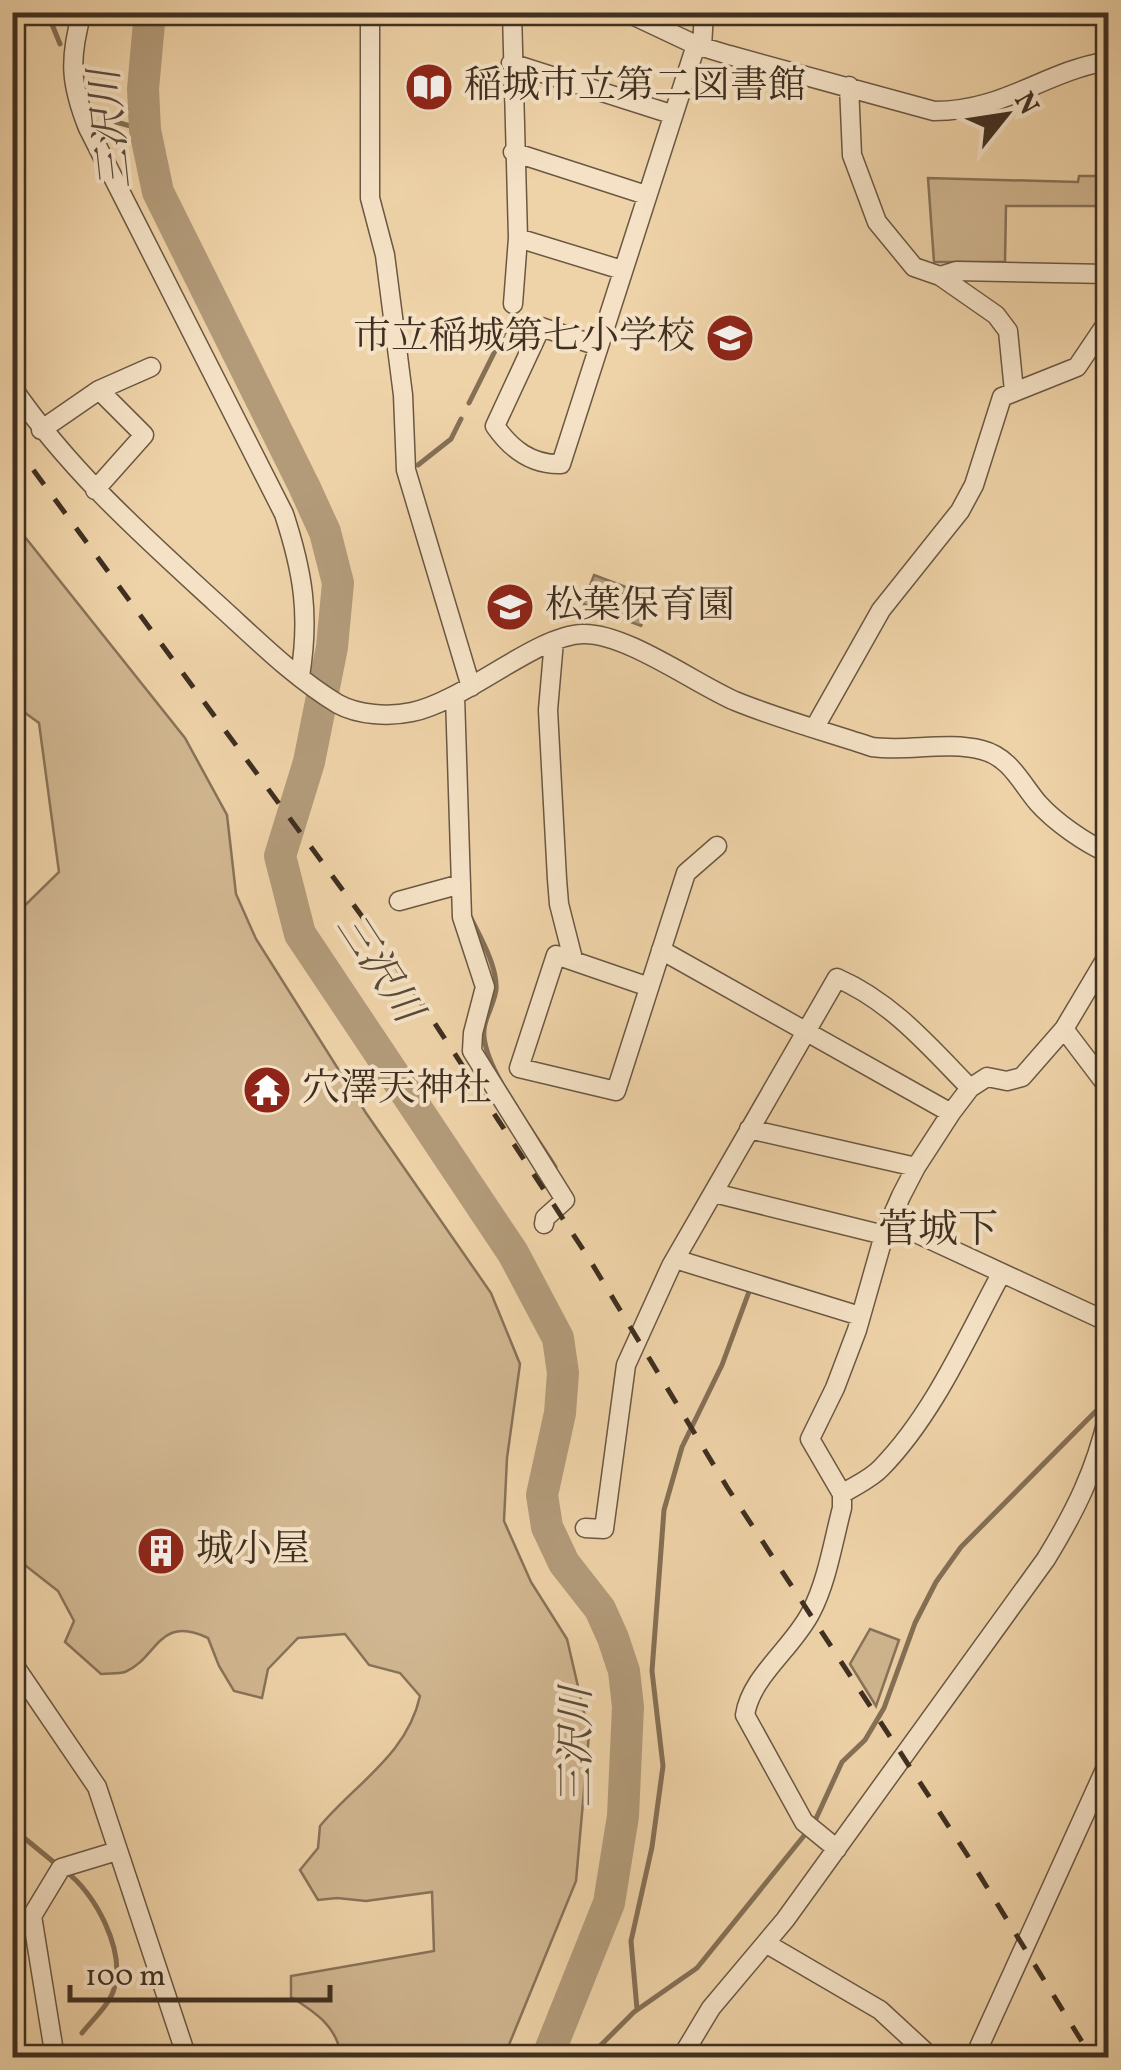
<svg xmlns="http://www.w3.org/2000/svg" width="1121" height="2070" font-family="Vollkorn,'Noto Serif JP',serif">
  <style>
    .green { fill: #d1b791; stroke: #887359; stroke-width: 2.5 }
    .water { fill: #b39b7a; stroke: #857056; stroke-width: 2.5 }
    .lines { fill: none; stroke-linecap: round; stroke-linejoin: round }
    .stream { stroke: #857056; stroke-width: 5 }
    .river { stroke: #b39b7a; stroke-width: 32 }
    .minor-casing { stroke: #6b5843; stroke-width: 21 }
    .minor { stroke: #f5e2c6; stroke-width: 18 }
    .rail { stroke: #3f2f21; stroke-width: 5; stroke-dasharray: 18 18; stroke-linecap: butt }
    .labels { text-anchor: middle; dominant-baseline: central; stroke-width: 8; stroke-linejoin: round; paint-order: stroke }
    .poi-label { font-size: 38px; fill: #3f2f21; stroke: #f5e2c6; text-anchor: start }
    .water-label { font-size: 40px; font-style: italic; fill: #5c4a37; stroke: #f5e2c6 }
    .neighbourhood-label { font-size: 40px; fill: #3f2f21; stroke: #f5e2c6 }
  </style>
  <rect width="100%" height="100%" fill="#efd3a8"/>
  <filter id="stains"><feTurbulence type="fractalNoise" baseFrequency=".002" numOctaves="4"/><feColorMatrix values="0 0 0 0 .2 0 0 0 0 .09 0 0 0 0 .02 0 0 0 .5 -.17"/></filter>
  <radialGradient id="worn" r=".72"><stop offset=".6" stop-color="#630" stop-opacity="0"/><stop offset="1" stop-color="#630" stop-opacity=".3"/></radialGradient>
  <!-- green -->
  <path class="green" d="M1079 176H1107L1108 206H1006L1005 262H934L928 178 1078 182Z
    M13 522 185 738 227 815 236 894 256 939 366 1113 491 1293 520 1364 507 1458 504 1521 531 1582 567 1639 589 1734 576 1881 504 2057H341C338 2027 315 2012 291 1997V1976L434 1951 432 1892 366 1901 337 1898 318 1900 300 1870 318 1848 320 1826C356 1783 407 1755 420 1696L400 1673 369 1665 345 1634 298 1638 268 1669 262 1698 234 1691 219 1666 208 1638C158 1614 158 1658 125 1672 119 1674 108 1673 101 1674L65 1642 74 1621 58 1591 21 1562 12 1532 13 917 59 872 39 723 13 704Z
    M870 1629 899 1640 876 1706 850 1664Z"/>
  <!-- water -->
  <path class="water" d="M594 575 652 597 641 626 583 604Z"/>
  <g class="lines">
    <!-- stream -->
    <path class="stream" d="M47 12 60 44
      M116 122 145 130
      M469 403 517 307
      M418 465 451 439 461 419
      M470 916C480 937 498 967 496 990 493 1010 480 1022 485 1043 492 1079 535 1134 555 1167
      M814 1823 842 1762 865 1740 884 1708 915 1623 936 1582 961 1547 1104 1403
      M12 1828 56 1864
      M65 1871C95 1892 126 1951 114 1989 110 2004 92 2020 82 2033
      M637 2009 631 1941 652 1847 663 1766 652 1671 664 1510 682 1447 722 1365 750 1289
      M588 2058 634 2012 697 1968 807 1832"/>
    <!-- river -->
    <path class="river" d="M150 12 143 89 145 130 158 192 304 486 325 532 338 583 332 647 309 762 280 856 300 934 513 1253 558 1338 563 1373 560 1413 542 1495 547 1527 564 1563 600 1609 613 1638 624 1671 628 1707 623 1816 609 1903 547 2058"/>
    <!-- minor casing -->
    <g class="minor-casing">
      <path id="minor" d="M82 12C69 59 70 83 88 128L284 514C303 572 310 615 300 676
        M370 12V198L385 255 403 395 406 470 471 687
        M512 12 518 238 513 304
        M626 12 696 45 729 55 934 111C1005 111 1043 72 1108 61
        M702 47 704 12
        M511 63 671 114
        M849 86 852 155 877 222 914 267 940 276 996 315 1008 331 1014 391
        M513 152 646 195
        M518 238 622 270
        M940 276 956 271 1108 274
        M598 346 541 327 495 426C511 449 531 465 561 464L696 45
        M12 387C69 470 142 535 215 602 254 637 293 677 338 704 358 715 389 717 412 712 465 701 536 635 583 634 626 633 694 683 735 701 779 719 827 732 872 747 908 752 946 741 982 750 1010 757 1021 783 1038 803 1055 822 1085 843 1108 853
        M41 430 99 390 151 367
        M95 490 144 435 99 390
        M554 641 548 710 557 879 559 904 573 959
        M455 696 462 917 485 987 473 1033 472 1051 565 1200 545 1218 544 1224
        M815 727 881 610 960 511 974 485 1002 397 1077 367 1108 321
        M399 901 461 884
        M661 950 951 1113
        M649 987 556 955 519 1068 616 1091 686 873 717 846
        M1064 1029 1108 1087
        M749 1129 916 1167
        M714 1193 884 1235
        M890 1221 1108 1322
        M675 1259 860 1316
        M1108 1373V1410
        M842 1494C854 1486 871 1479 881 1468 933 1415 966 1339 1001 1274
        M585 1528 604 1529 626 1365 671 1266 837 978C892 1002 929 1046 970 1088
        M12 1662 97 1787 187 2058
        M837 1849 804 1822 745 1715C751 1676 793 1648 811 1612 827 1582 833 1542 842 1508V1494L810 1439 835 1388 857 1330 884 1235 901 1196 916 1167 951 1113 970 1088 987 1077 1007 1081 1022 1077 1064 1029 1108 955
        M32 1916 55 2058
        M12 1926 32 1916 61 1868 117 1851
        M767 1944 880 2010 932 2058
        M681 2058 711 2008 785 1920 1046 1559C1076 1510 1095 1471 1108 1416
        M974 2058 1108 1763"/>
    </g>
    <!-- minor -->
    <use href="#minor" class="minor"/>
    <!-- rail -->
    <path class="rail" d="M12 441 361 915 426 1010 588 1257 727 1487 966 1853 1092 2058"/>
  </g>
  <!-- icons -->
  <defs>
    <g id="library-disc" transform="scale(2.5)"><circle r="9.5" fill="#8f2418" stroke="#f5e2c6"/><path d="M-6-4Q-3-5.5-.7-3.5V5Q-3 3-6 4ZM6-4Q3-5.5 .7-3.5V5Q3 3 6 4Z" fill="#fff"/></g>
    <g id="school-disc" transform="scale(2.5)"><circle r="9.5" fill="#8f2418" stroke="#f5e2c6"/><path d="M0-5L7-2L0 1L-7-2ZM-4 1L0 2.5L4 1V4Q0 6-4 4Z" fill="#fff"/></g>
    <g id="temple-disc" transform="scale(2.5)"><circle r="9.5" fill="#8f2418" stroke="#f5e2c6"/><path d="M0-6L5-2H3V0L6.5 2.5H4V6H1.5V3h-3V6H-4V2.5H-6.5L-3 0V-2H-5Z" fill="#fff"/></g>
    <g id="building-disc" transform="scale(2.5)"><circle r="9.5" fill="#8f2418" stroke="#f5e2c6"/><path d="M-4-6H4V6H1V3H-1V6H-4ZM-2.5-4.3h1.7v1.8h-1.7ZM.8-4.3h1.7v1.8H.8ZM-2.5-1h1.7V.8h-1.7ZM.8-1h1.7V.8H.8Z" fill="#fff"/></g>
  </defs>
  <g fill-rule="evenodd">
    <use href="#library-disc" x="429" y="87"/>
    <use href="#school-disc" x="730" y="338"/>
    <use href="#school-disc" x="510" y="607"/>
    <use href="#temple-disc" x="267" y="1090"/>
    <use href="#building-disc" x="161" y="1551"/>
  </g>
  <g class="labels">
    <!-- poi labels -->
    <g class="poi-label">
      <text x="464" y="87">稲城市立第二図書館</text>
      <text x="695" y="338" text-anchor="end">市立稲城第七小学校</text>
      <text x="545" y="607">松葉保育園</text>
      <text x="302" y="1090">穴澤天神社</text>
      <text x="196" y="1551">城小屋</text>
    </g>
    <!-- water labels -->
    <g class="water-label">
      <text transform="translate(113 129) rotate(-96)">三沢川</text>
      <text transform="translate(377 969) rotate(57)">三沢川</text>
      <text transform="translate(579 1747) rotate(-90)">三沢川</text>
    </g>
    <!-- neighbourhood labels -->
    <g class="neighbourhood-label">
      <text x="938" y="1232">菅城下</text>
    </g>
  </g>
  <!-- margin -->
  <rect width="1121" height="2070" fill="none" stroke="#efd3a8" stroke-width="50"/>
  <rect x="15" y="15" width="1091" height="2040" fill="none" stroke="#3f2f21" stroke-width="5"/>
  <rect x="25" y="25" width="1071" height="2020" fill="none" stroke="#3f2f21" stroke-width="2.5"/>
  <!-- north arrow -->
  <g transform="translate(1006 115) rotate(60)" stroke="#f5e2c6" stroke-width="8" paint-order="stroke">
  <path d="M0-8L18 38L0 25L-18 38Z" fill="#3f2f21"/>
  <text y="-15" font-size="28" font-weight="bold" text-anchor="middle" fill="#3f2f21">N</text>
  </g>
  <!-- scale -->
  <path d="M70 1985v15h260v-15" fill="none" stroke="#3f2f21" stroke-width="5"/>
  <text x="85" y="1985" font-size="30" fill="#3f2f21" stroke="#f5e2c6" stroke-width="8" paint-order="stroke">100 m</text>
  <rect width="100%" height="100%" filter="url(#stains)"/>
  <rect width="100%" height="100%" fill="url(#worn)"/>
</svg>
